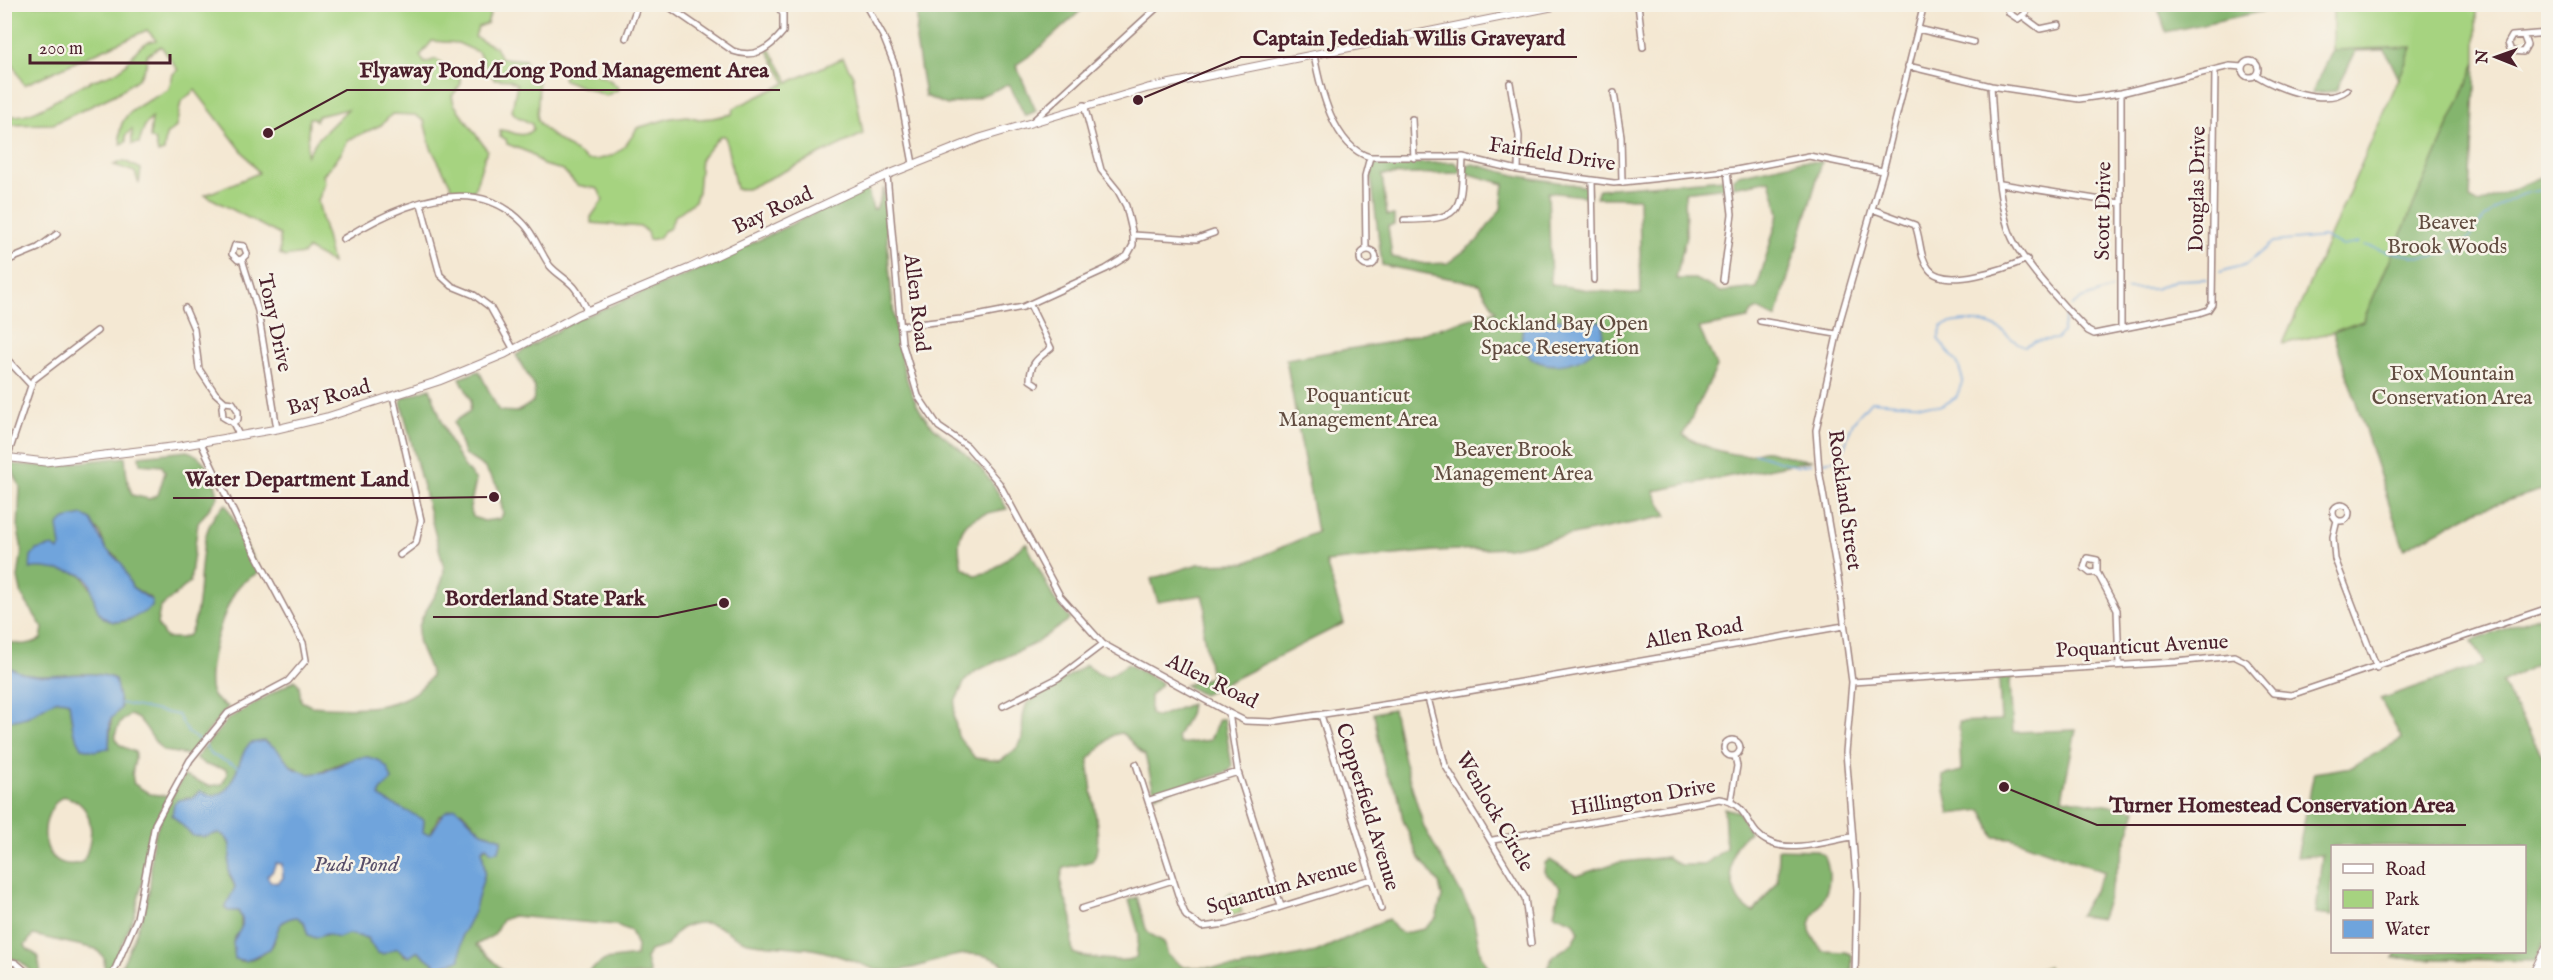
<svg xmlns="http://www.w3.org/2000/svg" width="2553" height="980" font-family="'IM FELL English',serif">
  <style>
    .green { fill: #a6d380; stroke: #787956; stroke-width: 1.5; fill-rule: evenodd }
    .forest { fill: #84b56e; stroke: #676a4c; stroke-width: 1.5; fill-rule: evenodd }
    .water { fill: #6fa4dc; stroke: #5c6284; stroke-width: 1.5; fill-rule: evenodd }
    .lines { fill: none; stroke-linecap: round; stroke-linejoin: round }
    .stream { stroke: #6fa4dc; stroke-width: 1.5 }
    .minor-casing { stroke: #9f847f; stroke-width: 8 }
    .major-casing { stroke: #9f847f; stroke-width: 9 }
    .minor { stroke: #fff; stroke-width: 5 }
    .major { stroke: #fff; stroke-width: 7 }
    .labels { text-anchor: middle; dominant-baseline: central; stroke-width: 5; stroke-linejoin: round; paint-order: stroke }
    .street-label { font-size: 21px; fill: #4a1f2b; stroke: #f7f3e8 }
    .park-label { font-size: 21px; fill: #614c40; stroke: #f7f3e8 }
    .water-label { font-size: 22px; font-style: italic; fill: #574e69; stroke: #f7f3e8 }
    .leader { fill: none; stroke: #4a1f2b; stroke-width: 2 }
    .callout-dot { fill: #4a1f2b; stroke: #f7f3e8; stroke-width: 2 }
    .callout-label { font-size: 22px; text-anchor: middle; font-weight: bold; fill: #4a1f2b; stroke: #f7f3e8; stroke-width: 5; stroke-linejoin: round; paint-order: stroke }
  </style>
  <rect width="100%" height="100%" fill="#f7f3e8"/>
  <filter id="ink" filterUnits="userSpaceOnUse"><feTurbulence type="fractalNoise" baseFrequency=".0167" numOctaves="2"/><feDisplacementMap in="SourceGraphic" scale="12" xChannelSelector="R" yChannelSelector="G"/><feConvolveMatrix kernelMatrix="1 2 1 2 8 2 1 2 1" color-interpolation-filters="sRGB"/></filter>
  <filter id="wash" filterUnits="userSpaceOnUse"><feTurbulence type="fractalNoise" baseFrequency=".008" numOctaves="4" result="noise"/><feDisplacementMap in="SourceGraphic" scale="24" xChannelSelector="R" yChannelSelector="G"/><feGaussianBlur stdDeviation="1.35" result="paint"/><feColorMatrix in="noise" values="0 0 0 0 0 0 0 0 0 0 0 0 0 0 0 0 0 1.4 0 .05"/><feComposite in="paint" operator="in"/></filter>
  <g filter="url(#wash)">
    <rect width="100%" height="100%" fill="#f4e8d3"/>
    <!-- green -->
    <path class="green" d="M1498 4 1545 5 1501 14Z
      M4 5H484L490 14 487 24 478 27 475 37 495 47 501 58 525 60 527 69 538 81C540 93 537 106 537 118 538 129 577 152 587 160 613 160 625 150 637 128L671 118 687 116 699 119 712 118 732 114 734 108 786 83 768 51 770 49 789 82 843 58 853 76 863 134 747 189H736L725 136H720L701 158 698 192 695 201 675 216 669 229 664 231 658 238 649 240 647 232 642 227 591 223V217L603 200 598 189 577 185 563 170 543 165 530 153 507 144 506 139 500 137V130C513 130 521 141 533 129L532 124 516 116 512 111 517 84 509 80 494 79 478 52 458 43 432 41 420 56 425 63 436 59 460 77 461 84 452 96 454 104 487 150 474 191H454L431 148 424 121 415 115 392 114 381 125 348 140 340 155 323 175 325 182 318 201 332 263 308 249 303 254 285 257 280 254V235L205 195 259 173 195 90 181 102 176 127 166 135 164 151 158 153 155 140 150 138 152 118 145 125 139 143 132 144V129L126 135V142L121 144C113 110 147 104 169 89L173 74 178 70 161 46 147 55 146 66 139 78 116 94 85 109 53 124 5 125V116C38 119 60 94 89 82 98 78 110 76 119 70 136 58 133 44 156 40L147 30 24 85 5 50ZM348 109 317 140 307 155 309 118H313L316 121 318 116Z
      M2333 5H2476V63L2363 321 2333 332 2283 344 2412 48 2333 50Z
      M570 72C590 73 605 72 619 89L606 96 564 80 563 77Z
      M124 161 141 169 139 184 135 172 114 165Z
      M1233 893 1242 912 1228 917 1225 914 1223 901 1228 894Z
      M2048 967 2051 975H2018Z"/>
    <!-- forest -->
    <path class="forest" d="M918 5V4L1087 5 1035 52 1016 65 1036 111 1025 116 1009 84 976 98 947 105 925 96 916 41Z
      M2157 5H2264V11L2166 32Z
      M2412 47 2399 79 2385 50 2356 51 2336 91 2312 93 2333 50Z
      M2476 63 2470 199 2479 204 2548 174V488L2478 510 2404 549 2333 332 2363 321Z
      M1802 161 1822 162 1776 318 1758 309 1752 312 1748 319 1699 328 1717 367 1683 435C1701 446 1728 456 1750 455 1757 454 1761 449 1768 451 1783 454 1796 460 1813 460L1654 491 1667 516 1508 548 1435 551 1326 562 1344 623 1203 695 1185 685 1211 677 1203 632 1206 610 1202 595 1158 602 1151 579 1198 564 1245 563 1317 532 1286 359 1392 342 1496 311 1479 284 1382 265 1371 176 1374 165 1454 162 1460 168V173L1382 175 1387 215H1394V225L1388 226 1392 257 1426 264 1448 263 1477 241 1501 209 1504 184 1466 173 1467 166 1473 164 1519 176 1588 187 1590 197 1548 192 1551 284 1595 291 1641 294 1639 198H1596L1599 189 1724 179 1727 187 1685 192 1686 235 1676 279H1695L1721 292 1757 288 1779 213 1770 180 1733 187V179L1738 175Z
      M867 188 873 209H876L884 188C889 249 889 371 926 419 937 433 954 443 967 455 985 470 996 488 1007 509 967 516 952 525 962 567L975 575 990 572 1026 543 1053 597 1070 619 1034 644 976 671 965 681 955 702 954 717 958 736 975 758 1000 761C1037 738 1014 733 1027 703L1086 665 1099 674 1109 676 1128 664 1162 683 1150 696V714L1157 717 1191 704 1189 715 1177 737 1180 744 1210 740 1219 719H1224L1232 766 1229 771 1155 795 1145 755C1135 749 1131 739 1121 733L1113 735 1089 759C1087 783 1107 845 1092 861L1064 868C1055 887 1068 899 1072 919 1074 929 1070 941 1073 953 1085 958 1124 963 1136 958L1139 934 1129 900 1137 897 1146 929 1150 934 1164 942 1168 955 1183 967 1239 968 1316 952 1388 919 1397 930 1403 933 1424 929 1436 918 1442 897 1439 883 1418 856 1403 820 1398 794 1386 773 1381 754 1374 713 1393 709 1404 760 1424 827 1468 906 1473 917 1481 955 1493 975 1007 976 1002 963C954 936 923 980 874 969 853 961 834 953 812 949 791 946 769 946 748 942 731 938 721 922 702 923 685 923 674 931 667 946L650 951 646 959 650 975H583L605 960 636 956 637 946 631 931 616 925 513 916 502 920 494 935 476 945 508 975 117 976C130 949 142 922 149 893 152 878 150 863 152 847 156 823 171 797 184 776L210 786 222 784 227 775 226 769 206 765 196 758 228 719 295 680 299 685 301 701 311 706C351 709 407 713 431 676 429 662 418 650 418 637 417 611 443 597 444 568L401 402 403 398 430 388C442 421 451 455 476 480L470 508 473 517 484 521 499 519 503 514 498 487 484 467 464 454 454 422 470 411 471 400 460 378 479 371 499 411 517 412 533 402 535 388 516 355 576 320 690 273ZM243 754C256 757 277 757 289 764 296 768 301 773 309 774 319 775 323 771 331 767 357 756 380 750 392 780L382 789 379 796C382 800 415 815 424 820L423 833 430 834 439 816 461 811 482 832 502 839 482 850 485 872 474 912 462 935 459 960 438 967 418 951 405 956 397 948 377 953 367 938 351 934 308 935 304 922 297 917C286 918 278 922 275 933 274 937 275 940 274 943 269 953 249 962 239 961L235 937 241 933V916C228 895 232 912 235 887 234 883 230 878 229 873 227 859 238 842 219 833 196 835 189 833 172 815L185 798H192L197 793C202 793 206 795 211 796 231 798 240 769 243 754Z
      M187 451C205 455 216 480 218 497L198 523 190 582 160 608 157 624 166 638H182L189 635C209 598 189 530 226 504L259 572C253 576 245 580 240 585 225 601 201 677 213 696 216 701 222 704 228 707L189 755 164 751C150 741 147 720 130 715 120 719 108 739 122 746 126 749 130 749 135 752 137 764 129 769 134 784L150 794 168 796 148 839 144 874 135 914 108 975H105L104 958 96 949 33 935 25 945 27 949 38 956 41 975H36L20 961 5 956V722C12 720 22 719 29 716 43 710 53 695 69 702L73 730 109 748 115 679C80 664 39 690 5 664V641C18 645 28 646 41 639L43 628 22 596 18 578 22 550 18 529 20 487 13 471H5L4 464 45 466 125 457 127 479 132 495 149 499 158 495 165 472 162 466 140 464 139 456ZM83 515 100 533 106 550 117 557 132 587 150 598C139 616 132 624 110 621L83 576 68 570 36 567 62 547 78 517ZM63 796C96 803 95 837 83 862 39 876 34 816 63 796Z
      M2548 613V658L2502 683 2548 766V934L2534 961 2393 958 2397 952H2524V846H2332V916L2316 914 2322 855 2297 857 2314 773 2352 767 2402 739 2380 699 2484 664 2472 641Z
      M2014 676 2010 681 2013 732 2076 730 2062 798 2136 810 2101 919 2079 916 2105 872 2011 838 1994 837 1982 810 1950 814 1942 776 1961 771 1959 722 2001 720 1999 681 1994 677Z
      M1724 808 1739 812 1749 832C1744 837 1736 843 1734 850 1728 869 1731 906 1754 912L1777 881 1778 849 1815 850 1824 855C1842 894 1806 913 1810 930 1812 937 1819 945 1822 951L1846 952 1852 955V975H1544L1553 956 1572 944 1579 932 1574 922 1554 914 1560 887 1544 872 1545 863 1550 860 1576 876 1615 863 1667 857 1680 865H1704L1726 848Z
      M5 965 15 968 25 975H5Z"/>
    <!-- water -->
    <path class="water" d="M1537 318 1603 322C1610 373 1505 384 1524 324Z
      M83 515 91 520 106 549 122 564 132 587 152 601V607C133 620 104 634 95 603 92 594 93 584 85 577 77 571 67 572 58 570 49 569 39 566 30 569L31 556 36 550 53 546 58 550 61 547 58 525 65 519Z
      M5 664C39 690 80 664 115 679L121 708 110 720 109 748 95 751 82 748 73 730 69 702C53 695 43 710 29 716 22 719 12 720 5 722Z
      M264 741 276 748 293 768 309 774 324 772 355 758 368 757 380 761 388 769 392 780 382 789 379 796C382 800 416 815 424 820L423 833 430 834C441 823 437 811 456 808L482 832 502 839 499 851 491 852 486 846 482 850 485 872 474 912 462 935 460 960 438 967 418 951 409 957 397 948 383 954 377 953 367 938 348 934 338 938 327 934 315 938 308 935 304 922 297 917C274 919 279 935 270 949L246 961 235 959 233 942C238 930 248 926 238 911H228L225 908 235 887C234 882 231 878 229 873 226 860 239 842 219 833L204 837 193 836 172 815 174 804 178 800 192 798 201 791C231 809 236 765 246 748L251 743ZM276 863 282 864 283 878 277 883 270 881 267 876 272 872Z"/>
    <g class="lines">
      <!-- stream -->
      <path class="stream" d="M2364 245C2391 252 2432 266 2459 248 2467 242 2474 230 2480 223 2497 203 2522 192 2548 189
        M2220 272 2247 264 2273 242 2324 237 2342 246 2359 243
        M2126 289H2155L2176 280 2207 279
        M2072 306 2081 299 2111 289
        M1754 453 1796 466 1811 464
        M1823 462 1840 459 1853 422 1871 401 1941 406 1956 398 1963 380 1957 362 1938 339 1942 326C1959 319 1980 320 1997 328 2008 333 2013 343 2025 346L2035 341 2057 339 2062 332 2066 315
        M120 703 178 715 188 733 200 741
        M205 745 212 755 241 768
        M459 967 462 976"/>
    </g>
  </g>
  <g filter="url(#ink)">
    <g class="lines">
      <!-- minor casing -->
      <g class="minor-casing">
        <path id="minor" d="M665 4 733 51C755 59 769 49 783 32V14L776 4
          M865 4 883 36 895 66 913 164
          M1638 4 1643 47
          M1984 4 2007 6
          M2010 4 2007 6 2009 13 2018 19 2026 13 2023 4
          M544 6 545 4
          M2024 17 2040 29 2059 25
          M1918 29 1973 42
          M2524 37 2527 45 2523 52 2511 51 2508 43 2512 36 2548 33
          M626 38 638 4
          M1314 55C1320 87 1333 147 1370 157H1463L1518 170 1614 183 1736 170 1809 156 1883 171
          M2242 69a8 8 0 1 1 16 0a8 8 0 1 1-16 0Z
          M1908 66 1991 86 2079 99 2121 93 2230 66 2242 67
          M2256 75C2277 88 2326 107 2347 90
          M1510 83 1519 136 1518 170
          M1991 86C1994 126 1996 203 2012 238 2024 264 2067 310 2088 331L2094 334 2199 313 2208 310 2212 304 2215 70
          M1614 93 1621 136 1622 183
          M2121 93V329
          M1412 119 1414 158
          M1032 122 1161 4
          M887 175 902 342 918 396 939 427 967 446 999 483 1060 596 1103 644 1229 713 1245 721 1272 722 1428 698 1844 626
          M1592 181 1594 280
          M2001 184 2120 203
          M421 204 440 275 452 286 474 295 490 307 514 350
          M1872 209 1915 225C1921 239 1919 257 1929 269 1945 290 2007 268 2027 259
          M1404 220C1463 220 1461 211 1463 157
          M1133 235 1197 239 1214 233
          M343 239C393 208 473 170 523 223 535 235 540 252 550 266 557 274 567 279 574 287 580 294 583 303 588 311
          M1366 250 1365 176 1370 157
          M1360 258a8 8 0 1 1 16 0a8 8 0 1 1-16 0Z
          M242 259 238 260 232 254 235 245 244 246 247 254 242 259 258 311 277 429
          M4 262 38 248 57 234
          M1723 280 1732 214 1727 171
          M1030 305 1051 348C1039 358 1030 362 1030 380L1036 384
          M185 308 194 329 199 369 215 393 225 402 233 403 238 411V419L233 423
          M1760 321 1836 334
          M900 326 961 319 1023 307 1106 269 1127 256 1133 245V235L1126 206 1118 191 1101 170 1084 105
          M4 356 30 384
          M393 396 421 520 416 543 400 555
          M225 402 222 407 223 417 233 423 239 435
          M7 458 33 380 97 331
          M2333 513a8 8 0 1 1 16 0a8 8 0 1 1-16 0Z
          M2337 520 2333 537 2335 559 2377 668
          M2097 572V560L2087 558 2084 568 2090 573 2097 572 2117 610 2119 665
          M1852 682 2176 662 2234 656 2246 662 2273 693 2291 695 2548 608
          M1428 698 1445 765 1525 898 1531 943
          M1003 706 1058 678 1103 644
          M1229 713 1238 772 1281 906
          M1321 715 1381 909
          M1724 748a8 8 0 1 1 16 0a8 8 0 1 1-16 0Z
          M1136 764 1181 904 1186 916 1202 927 1226 924 1371 879
          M1150 800 1238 772
          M1731 801 1737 766 1735 756
          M1493 840 1719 799C1752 804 1744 831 1769 842 1793 853 1827 841 1852 837
          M1081 909 1173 880
          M4 960 16 963 31 976
          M112 976 137 918 155 824 190 760 228 713 288 681 306 660 303 643 237 519 201 443
          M1855 976 1857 890 1846 752 1852 682 1839 584 1819 470 1816 430 1841 317 1883 171 1924 4"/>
      </g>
      <!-- major casing -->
      <g class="major-casing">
        <path id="major" d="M4 457 45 462 180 446 277 429 327 417 439 381 505 354 578 315 690 268 887 175 980 138 1148 88 1566 4
          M2532 976 2548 944"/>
      </g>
      <!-- minor -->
      <use href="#minor" class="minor"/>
      <!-- major -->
      <use href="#major" class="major"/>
    </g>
  </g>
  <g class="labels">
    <!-- street labels -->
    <g class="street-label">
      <text transform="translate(1552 155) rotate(9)">Fairfield Drive</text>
      <text transform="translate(2198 189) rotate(-89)">Douglas Drive</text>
      <text transform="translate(773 211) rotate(-25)">Bay Road</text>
      <text transform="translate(2104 211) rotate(-89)">Scott Drive</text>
      <text transform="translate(916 303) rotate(83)">Allen Road</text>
      <text transform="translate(274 323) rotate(78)">Tony Drive</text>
      <text transform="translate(329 398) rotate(-16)">Bay Road</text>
      <text transform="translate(1844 500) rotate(82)">Rockland Street</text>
      <text transform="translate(1694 634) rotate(-10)">Allen Road</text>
      <text transform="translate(2142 647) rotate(-3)">Poquanticut Avenue</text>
      <text transform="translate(1212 682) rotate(26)">Allen Road</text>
      <text transform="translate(1643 798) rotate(-9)">Hillington Drive</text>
      <text transform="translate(1367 807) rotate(73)">Copperfield Avenue</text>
      <text transform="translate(1494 812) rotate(60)">Wenlock Circle</text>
      <text transform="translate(1282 887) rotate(-16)">Squantum Avenue</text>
    </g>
    <!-- park labels -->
    <g class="park-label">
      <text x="2447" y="223">Beaver<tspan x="2447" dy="24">Brook Woods</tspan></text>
      <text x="1560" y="324">Rockland Bay Open<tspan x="1560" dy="24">Space Reservation</tspan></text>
      <text x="2452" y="374">Fox Mountain<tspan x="2452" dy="24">Conservation Area</tspan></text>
      <text x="1358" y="396">Poquanticut<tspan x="1358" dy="24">Management Area</tspan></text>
      <text x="1513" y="450">Beaver Brook<tspan x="1513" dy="24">Management Area</tspan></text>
    </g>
    <!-- water labels -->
    <g class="water-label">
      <text x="356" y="865">Puds Pond</text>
    </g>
  </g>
  <!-- callouts -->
  <path class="leader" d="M1138 100L1241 57H1577M268 133L347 90H780M494 497L421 498H173M724 603L658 617H433M2004 787L2097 825H2466"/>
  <g class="callout-dot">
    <circle cx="1138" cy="100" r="6"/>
    <circle cx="268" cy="133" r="6"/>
    <circle cx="494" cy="497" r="6"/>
    <circle cx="724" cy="603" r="6"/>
    <circle cx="2004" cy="787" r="6"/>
  </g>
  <g class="callout-label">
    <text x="1409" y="45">Captain Jedediah Willis Graveyard</text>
    <text x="564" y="77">Flyaway Pond/Long Pond Management Area</text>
    <text x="297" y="486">Water Department Land</text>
    <text x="545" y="605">Borderland State Park</text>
    <text x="2282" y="812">Turner Homestead Conservation Area</text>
  </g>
  <!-- margin -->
  <rect width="2553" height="980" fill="none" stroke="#f7f3e8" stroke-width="24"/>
  <!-- legend -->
  <rect x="2331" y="845" width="195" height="108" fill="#f7f3e8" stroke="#b29e9c" stroke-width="1.5"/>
  <rect x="2343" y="864" width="30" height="9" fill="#ffffff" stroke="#b29e9c" stroke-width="1.5"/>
  <text x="2385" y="875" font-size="18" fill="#4a1f2b">Road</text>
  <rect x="2343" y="890" width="30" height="18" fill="#a6d380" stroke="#b29e9c" stroke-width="1.5"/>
  <text x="2385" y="905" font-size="18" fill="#4a1f2b">Park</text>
  <rect x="2343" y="920" width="30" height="18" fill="#6fa4dc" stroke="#b29e9c" stroke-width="1.5"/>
  <text x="2385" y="935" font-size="18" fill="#4a1f2b">Water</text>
  <!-- north arrow -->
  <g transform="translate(2496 57) rotate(271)" stroke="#f7f3e8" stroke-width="4.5" paint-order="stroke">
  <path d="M0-4.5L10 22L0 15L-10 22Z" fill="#4a1f2b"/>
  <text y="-9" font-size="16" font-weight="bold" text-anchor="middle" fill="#4a1f2b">N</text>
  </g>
  <!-- scale -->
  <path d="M30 54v9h140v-9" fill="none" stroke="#4a1f2b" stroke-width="3"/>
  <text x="39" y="54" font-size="18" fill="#4a1f2b" stroke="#f7f3e8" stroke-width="4.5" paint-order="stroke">200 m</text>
</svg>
